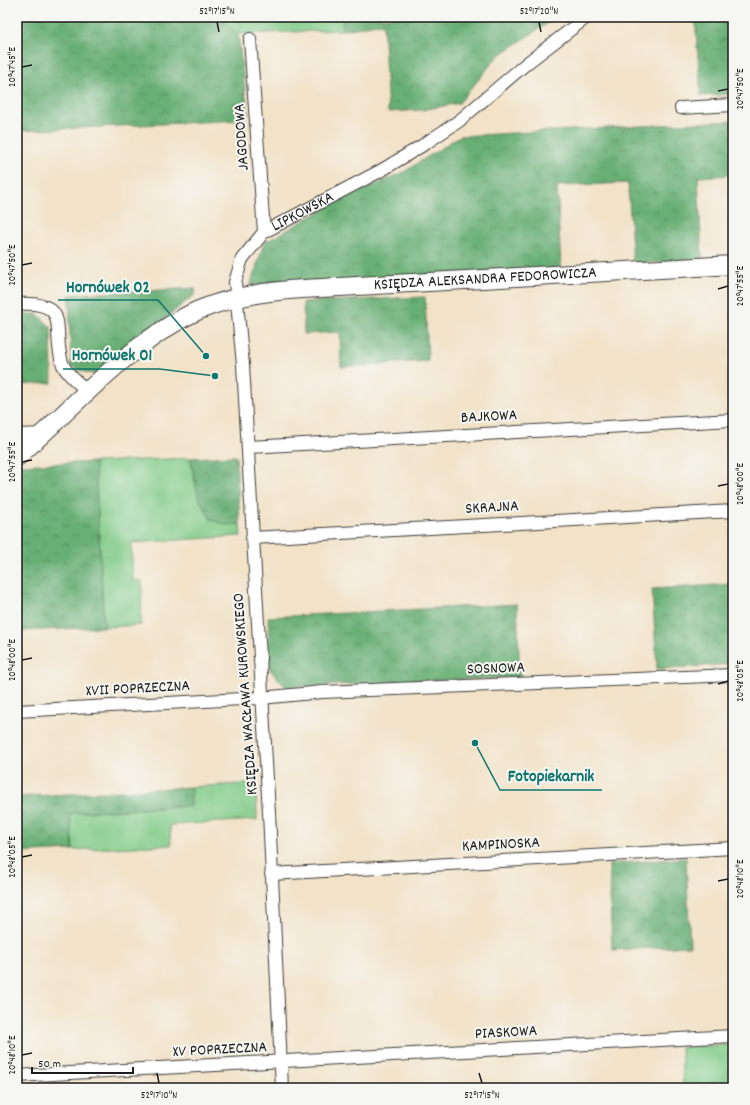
<svg xmlns="http://www.w3.org/2000/svg" width="750" height="1105" font-family="Dekko,sans-serif">
  <style>
    .grass { fill: #81cb88; stroke: #4e7452 }
    .forest { fill: url(#forest-crowns); stroke: #426648 }
    .lines { fill: none; stroke-linecap: round; stroke-linejoin: round }
    .street-casing { stroke: #3c3a36; stroke-width: 14 }
    .secondary-casing { stroke: #3c3a36; stroke-width: 20 }
    .street { stroke: #fff; stroke-width: 12 }
    .secondary { stroke: #fff; stroke-width: 18 }
    .ticks { fill: none; stroke: #1c1c1c; stroke-width: 1.5 }
    .labels { text-anchor: middle; dominant-baseline: central; stroke-width: 4; stroke-linejoin: round; paint-order: stroke }
    .street-label { font-size: 16px; fill: #1c1c1c; stroke: #f6f6f2 }
    .leader { fill: none; stroke: #0f766e; stroke-width: 1.5 }
    .callout-dot { fill: #0f766e; stroke: #f6f6f2; stroke-width: 1.5 }
    .callout-label { font-size: 17px; text-anchor: middle; font-weight: bold; fill: #0f766e; stroke: #f6f6f2; stroke-width: 4; stroke-linejoin: round; paint-order: stroke }
    .neatline { fill: none; stroke: #1c1c1c; stroke-width: 1.5 }
    .ticks-label { font-size: 10px; text-anchor: middle; fill: #1c1c1c }
  </style>
  <defs>
    <pattern id="forest-crowns" width="20" height="18" patternUnits="userSpaceOnUse"><rect width="20" height="18" fill="#68af74"/><path d="M2 6a3 3 0 1 1 6 0M12 15a3 3 0 1 1 6 0" fill="none" stroke="#558e5e"/></pattern>
  </defs>
  <rect width="100%" height="100%" fill="#f6f6f2"/>
  <filter id="ink" filterUnits="userSpaceOnUse"><feTurbulence type="fractalNoise" baseFrequency=".025" numOctaves="2"/><feDisplacementMap in="SourceGraphic" scale="8" xChannelSelector="R" yChannelSelector="G"/><feConvolveMatrix kernelMatrix="1 2 1 2 8 2 1 2 1" color-interpolation-filters="sRGB"/></filter>
  <filter id="wash" filterUnits="userSpaceOnUse"><feTurbulence type="fractalNoise" baseFrequency=".012" numOctaves="4" result="noise"/><feDisplacementMap in="SourceGraphic" scale="16" xChannelSelector="R" yChannelSelector="G"/><feGaussianBlur stdDeviation="0.9" result="paint"/><feColorMatrix in="noise" values="0 0 0 0 0 0 0 0 0 0 0 0 0 0 0 0 0 1.4 0 .05"/><feComposite in="paint" operator="in"/></filter>
  <g filter="url(#wash)">
    <rect width="100%" height="100%" fill="#f2e2c7"/>
    <!-- grass -->
    <path class="grass" d="M218 17H342L343 30 238 34Z
      M190 458 199 499 226 525 240 524 241 536 131 543 133 580 142 581 141 625 104 627 95 462Z
      M256 783 257 820 170 825 171 845 73 850 69 813 191 806V787Z
      M733 1044V1088H683L681 1047Z"/>
    <!-- forest -->
    <path class="forest" d="M17 17H218L238 34 248 114 242 120 17 131Z
      M342 17H557L498 56 459 103 422 110 388 112 383 23 343 30Z
      M695 17H733V94L701 96Z
      M733 121V175L698 177 702 259 633 264 628 183 557 186 561 268 250 286 264 243 340 200 404 172 460 136Z
      M195 288V294L97 374 87 373 71 366 69 295Z
      M425 297 428 361 341 367 340 332 304 334 303 302Z
      M37 314 51 327 52 383 17 385V315Z
      M236 456 240 524 226 525 211 520 199 499 190 458Z
      M95 462 104 627 17 631V465Z
      M733 584V664L657 669 652 589Z
      M517 604 520 677 286 687 270 670 268 617Z
      M191 787V806L70 813 73 850 17 853V797Z
      M686 858 690 946 612 950 609 864Z"/>
  </g>
  <g filter="url(#ink)">
    <g class="lines">
      <!-- street casing -->
      <g class="street-casing">
        <g id="street">
          <path d="M250 39 264 232"/>
          <path d="M681 108 733 105"/>
          <path d="M17 304C75 300 50 332 63 365 68 376 80 384 88 392"/>
          <path d="M17 435 44 434"/>
          <path d="M248 447 733 420"/>
          <path d="M252 538 733 511"/>
          <path d="M17 711 261 698 322 692 733 675"/>
          <path d="M271 874 733 848"/>
          <path d="M17 1076 733 1036"/>
          <path id="s1" d="M282 1088 269 813 243 365 235 282 242 259 264 232 382 170 423 145 459 121 527 63 587 17"/>
        </g>
      </g>
      <!-- secondary casing -->
      <g class="secondary-casing">
        <g id="secondary">
          <path id="s2" d="M17 457C72 409 132 340 199 310 232 296 268 291 303 289L733 265"/>
        </g>
      </g>
      <!-- street -->
      <use href="#street" class="street"/>
      <!-- secondary -->
      <use href="#secondary" class="secondary"/>
    </g>
  </g>
  <!-- ticks -->
  <path class="ticks" d="M217 22 219 32M539 22 541 32M22 67 32 65M718 91 728 89M22 265 32 263M718 289 728 286M22 462 32 460M718 486 728 484M22 660 32 658M718 684 728 681M22 857 32 855M718 881 728 879M22 1055 32 1053M157 1073 159 1083M479 1073 482 1083"/>
  <g class="labels">
    <!-- street labels -->
    <g class="street-label">
      <text transform="translate(242 137) rotate(-94)">JAGODOWA</text>
      <text stroke="none"><textPath href="#s1" startOffset="910">LIPKOWSKA</textPath></text>
      <text stroke="none"><textPath href="#s2" startOffset="524">KSIĘDZA ALEKSANDRA FEDOROWICZA</textPath></text>
      <text transform="translate(489 417) rotate(-3)">BAJKOWA</text>
      <text transform="translate(492 508) rotate(-3)">SKRAJNA</text>
      <text transform="translate(496 669) rotate(-2)">SOSNOWA</text>
      <text transform="translate(138 689) rotate(-3)">XVII POPRZECZNA</text>
      <text transform="translate(246 694) rotate(-94)">KSIĘDZA WACŁAWA KUROWSKIEGO</text>
      <text transform="translate(501 845) rotate(-3)">KAMPINOSKA</text>
      <text transform="translate(506 1033) rotate(-3)">PIASKOWA</text>
      <text transform="translate(220 1050) rotate(-3)">XV POPRZECZNA</text>
    </g>
  </g>
  <!-- callouts -->
  <path class="leader" d="M206 356L158 300H58M215 376L160 369H63M475 743L500 790H602"/>
  <g class="callout-dot">
    <circle cx="206" cy="356" r="4"/>
    <circle cx="215" cy="376" r="4"/>
    <circle cx="475" cy="743" r="4"/>
  </g>
  <g class="callout-label">
    <text x="108" y="292">Hornówek 02</text>
    <text x="112" y="360">Hornówek 01</text>
    <text x="551" y="781">Fotopiekarnik</text>
  </g>
  <!-- margin -->
  <rect width="750" height="1105" fill="none" stroke="#f6f6f2" stroke-width="44"/>
  <!-- scale -->
  <path d="M32 1067v6h101v-6" fill="none" stroke="#1c1c1c" stroke-width="2"/>
  <text x="38" y="1067" font-size="12" fill="#1c1c1c" stroke="#f6f6f2" stroke-width="3" paint-order="stroke">50 m</text>
  <rect x="22" y="22" width="706" height="1061" class="neatline"/>
  <g class="ticks-label">
    <text x="217" y="14">52°17'15"N</text>
    <text x="539" y="14">52°17'20"N</text>
    <text transform="translate(11 67) rotate(-90)" y="4">20°47'45"E</text>
    <text transform="translate(739 89) rotate(-90)" y="4">20°47'50"E</text>
    <text transform="translate(11 265) rotate(-90)" y="4">20°47'50"E</text>
    <text transform="translate(739 286) rotate(-90)" y="4">20°47'55"E</text>
    <text transform="translate(11 462) rotate(-90)" y="4">20°47'55"E</text>
    <text transform="translate(739 484) rotate(-90)" y="4">20°48'00"E</text>
    <text transform="translate(11 660) rotate(-90)" y="4">20°48'00"E</text>
    <text transform="translate(739 681) rotate(-90)" y="4">20°48'05"E</text>
    <text transform="translate(11 857) rotate(-90)" y="4">20°48'05"E</text>
    <text transform="translate(739 879) rotate(-90)" y="4">20°48'10"E</text>
    <text transform="translate(11 1055) rotate(-90)" y="4">20°48'10"E</text>
    <text x="159" y="1098">52°17'10"N</text>
    <text x="482" y="1098">52°17'15"N</text>
  </g>
</svg>
